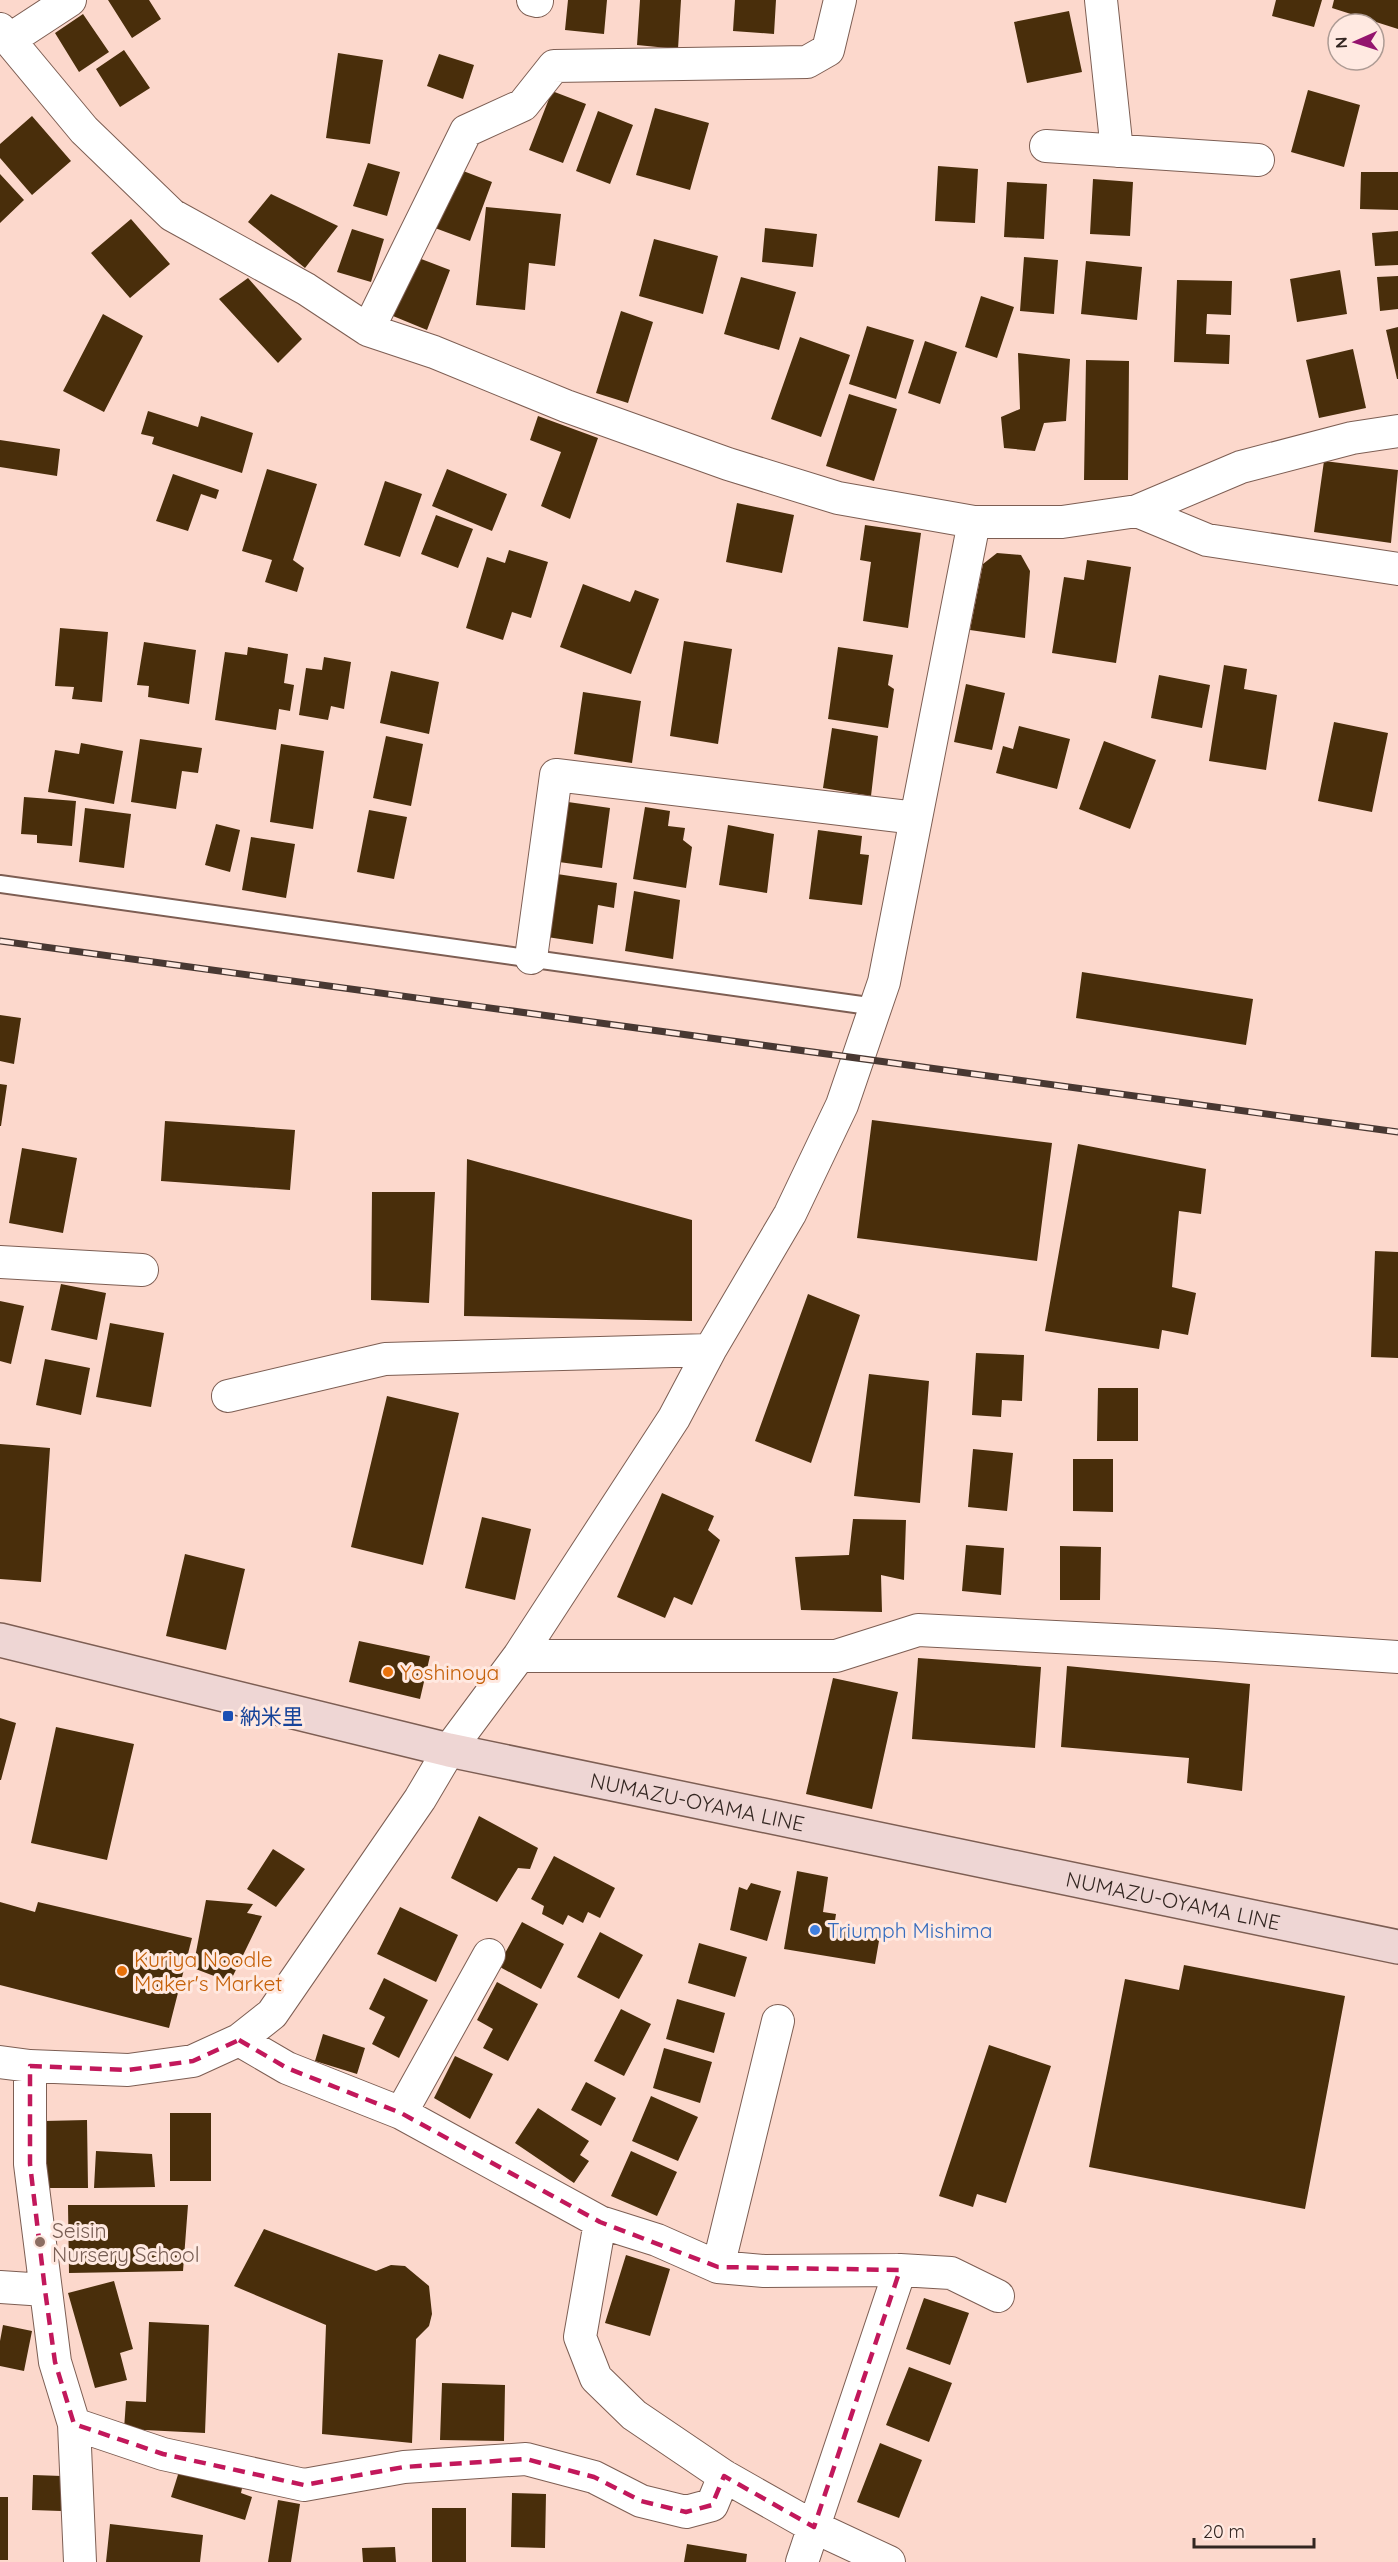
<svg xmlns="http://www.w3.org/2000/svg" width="1398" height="2562" font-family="Quicksand,'Noto Sans JP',sans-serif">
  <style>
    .building { fill: #492e0b }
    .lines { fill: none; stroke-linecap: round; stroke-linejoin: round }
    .service-casing { stroke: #7d5e53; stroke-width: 20 }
    .minor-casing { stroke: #7d5e53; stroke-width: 34 }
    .secondary-casing { stroke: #7d5e53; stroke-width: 36 }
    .service { stroke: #fff; stroke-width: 16 }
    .minor { stroke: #fff; stroke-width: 32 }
    .secondary { stroke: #eed6d4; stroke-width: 33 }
    .rail-casing { stroke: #483832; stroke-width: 7 }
    .rail { stroke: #ffe9e1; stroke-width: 4.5; stroke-dasharray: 14; stroke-linecap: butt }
    .marked { fill: none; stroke: #c2185b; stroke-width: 4.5; stroke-dasharray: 12 8; stroke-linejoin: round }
    .food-dot { fill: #e8710a; stroke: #ffe9e1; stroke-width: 2 }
    .transit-dot { fill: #1a4fb4; stroke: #ffe9e1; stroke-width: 2 }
    .shop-dot { fill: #3f7fe0; stroke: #ffe9e1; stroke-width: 2 }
    .education-dot { fill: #8d6e63; stroke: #ffe9e1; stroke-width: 2 }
    .labels { text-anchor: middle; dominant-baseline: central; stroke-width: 6; stroke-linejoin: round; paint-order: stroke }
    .food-label { font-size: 21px; fill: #c56008; stroke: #ffe9e1; text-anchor: start }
    .transit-label { font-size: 21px; fill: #164399; stroke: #ffe9e1; text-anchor: start }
    .street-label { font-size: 21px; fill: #332621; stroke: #ffe9e1 }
    .shop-label { font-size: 21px; fill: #366cbe; stroke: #ffe9e1; text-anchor: start }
    .education-label { font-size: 21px; fill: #785e54; stroke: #ffe9e1; text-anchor: start }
  </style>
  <rect width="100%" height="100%" fill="#fcd8cc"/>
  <!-- building -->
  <path class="building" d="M108 0H149L161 19 132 38Z
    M568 0H607L604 34 565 30Z
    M640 0H681L678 49 637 45Z
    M735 0H776L774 34 733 31Z
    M1276 0H1322L1314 27 1272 16Z
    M1334 0H1398V29L1332 8Z
    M1069 11 1082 72 1027 83 1014 22Z
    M83 14 109 52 79 72 55 33Z
    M124 50 150 88 120 107 96 69Z
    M338 53 383 60 370 144 326 138Z
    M439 54 474 65 463 99 427 86Z
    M1308 90 1360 105 1344 167 1291 152Z
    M552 91 586 104 563 163 529 150Z
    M655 108 709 123 690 190 636 175Z
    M598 111 633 125 610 184 576 171Z
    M32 116 71 161 32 195 0 158V144Z
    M368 163 400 172 387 216 353 206Z
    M938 166 978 169 975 223 935 221Z
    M458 169 492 182 470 241 435 228Z
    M1361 172H1398V210L1360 209Z
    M0 174 24 200 0 223Z
    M1093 179 1133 182 1130 236 1090 234Z
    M1007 182 1047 184 1044 239 1004 237Z
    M271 194 338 226 305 268 248 222Z
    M486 207 561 214 555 266 529 263 525 310 476 305Z
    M131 219 170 264 130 298 91 253Z
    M765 228 817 234 813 267 762 262Z
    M352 229 384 239 371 282 337 272Z
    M1398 231V265L1375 266 1372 233Z
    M654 239 718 256 703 314 639 296Z
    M416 257 450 270 427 330 393 316Z
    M1024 257 1058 260 1054 314 1020 311Z
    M1086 261 1142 267 1137 320 1081 314Z
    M1340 270 1347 314 1297 322 1290 279Z
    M1398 276V309L1380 311 1377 277Z
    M741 277 796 292 779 350 724 334Z
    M248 278 302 339 278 363 219 299Z
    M1177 280 1232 281 1231 315 1207 314 1206 334 1230 335 1229 364 1174 362Z
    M981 296 1014 307 997 358 965 347Z
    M621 311 653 322 628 403 596 393Z
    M103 314 143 336 104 412 63 391Z
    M867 326 914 340 896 399 849 384Z
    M1398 327V379H1397L1386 330Z
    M800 337 850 355 821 437 771 419Z
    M925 341 957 352 940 404 908 393Z
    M1353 349 1366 408 1319 418 1306 360Z
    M1018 353 1070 359 1066 421 1044 423 1035 451 1004 448 1001 417 1020 409Z
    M1086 360 1129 361 1128 480H1084Z
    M849 394 897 409 874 481 826 466Z
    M148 411 198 427 201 416 253 433 242 473 152 444 154 437 141 434Z
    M538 416 598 438 570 519 541 506 561 452 530 440Z
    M0 440 60 449 57 476 0 467Z
    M1324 461 1398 470 1391 543 1314 532Z
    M267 469 317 484 293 560 304 568 297 592 265 582 272 560 242 551Z
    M447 469 507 494 492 531 432 506Z
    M173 474 219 490 216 499 201 494 188 531 156 521Z
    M385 481 422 494 400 557 364 545Z
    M737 503 794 515 782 573 726 562Z
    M436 515 473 529 458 568 421 554Z
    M865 525 921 533 908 628 863 621 871 562 860 560Z
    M509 550 548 562 531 618 512 612 503 640 466 628 487 557 505 563Z
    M997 553 1021 555 1030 571 1025 638 970 630 983 564Z
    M1087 560 1131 567 1116 663 1052 653 1064 577 1084 580Z
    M583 584 630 602 635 590 659 599 631 674 560 647Z
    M60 628 108 632 102 702 72 699 74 687 55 686Z
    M684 641 732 649 718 744 670 736Z
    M144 642 196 650 189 704 148 697 149 686 137 685Z
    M248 647 288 654 284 683 294 685 290 711 279 709 276 730 215 720 225 652 247 655Z
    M838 647 893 655 888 685 894 689 888 728 828 719Z
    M324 657 351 662 344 709 331 706 328 720 299 715 306 668 322 670Z
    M1224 665 1247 669 1244 689 1277 695 1266 770 1209 761Z
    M391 671 439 682 429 734 380 723Z
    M1159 675 1210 685 1202 728 1151 718Z
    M966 684 1005 693 992 750 954 742Z
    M583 692 641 701 632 763 574 754Z
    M1334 722 1388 733 1372 812 1318 801Z
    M1019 726 1070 739 1057 789 996 773 1003 746 1013 749Z
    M832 728 878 736 871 796 823 788Z
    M386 736 423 744 411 806 373 798Z
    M140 739 202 748 198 773 182 771 176 809 131 802Z
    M1104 741 1156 760 1130 829 1079 809Z
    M81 743 123 751 114 804 48 792 55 750 79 754Z
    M281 744 324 751 313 829 270 822Z
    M24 797 76 801 72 846 37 843V835L21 834Z
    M568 802 610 808 602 868 559 862Z
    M645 807 670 811 668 826 685 828 683 840 692 847 686 888 633 879Z
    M85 808 131 814 124 868 79 862Z
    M369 810 407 817 394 879 357 872Z
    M216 824 240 830 230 872 205 865Z
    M728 825 774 834 767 893 719 885Z
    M818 830 862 836 860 854 869 855 862 905 809 899Z
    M251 837 295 844 286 898 242 890Z
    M557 874 617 883 614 908 598 905 593 944 547 937Z
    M634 891 680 900 673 959 625 951Z
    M1082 972 1253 999 1246 1045 1076 1018Z
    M0 1015 21 1018 14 1064 0 1061Z
    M0 1084 7 1085 1 1126H0Z
    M872 1120 1052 1143 1037 1261 857 1238Z
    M165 1121 295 1130 290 1190 161 1181Z
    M1078 1144 1206 1169 1201 1214 1179 1211 1172 1287 1196 1293 1188 1335 1162 1330 1159 1349 1045 1331Z
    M22 1148 77 1158 63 1233 9 1223Z
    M467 1159 692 1220V1321L464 1316Z
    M372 1192H435L429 1303 371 1300Z
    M1375 1251 1398 1252V1358L1371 1357Z
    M61 1284 106 1293 97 1340 51 1330Z
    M808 1294 860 1315 811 1463 755 1441Z
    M0 1301 24 1306 11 1364 0 1361Z
    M110 1323 164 1333 151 1407 96 1397Z
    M976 1353 1024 1355 1022 1401 1002 1400 1001 1417 972 1415Z
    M45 1359 90 1368 81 1415 36 1405Z
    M869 1374 929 1381 920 1503 854 1496Z
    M1098 1388H1138V1441H1097Z
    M387 1396 459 1413 423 1565 351 1547Z
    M0 1444 50 1448 41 1582 0 1579Z
    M973 1449 1013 1453 1007 1511 968 1507Z
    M1073 1459H1113V1512L1073 1511Z
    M662 1493 714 1516 708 1530 720 1540 692 1605 674 1597 665 1618 617 1597Z
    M482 1517 531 1529 515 1600 465 1588Z
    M853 1519 906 1520 904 1580 881 1575 882 1612 801 1610 795 1557 849 1555Z
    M966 1545 1004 1548 1001 1595 962 1591Z
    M1060 1546 1101 1547 1100 1600H1060Z
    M185 1554 245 1569 226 1650 166 1636Z
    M359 1641 430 1656 420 1699 349 1682Z
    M918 1658 1041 1667 1035 1748 912 1739Z
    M1067 1666 1250 1684 1242 1791 1187 1783 1189 1758 1061 1747Z
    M833 1678 898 1692 872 1809 806 1794Z
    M0 1718 16 1723 1 1780H0Z
    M56 1727 134 1744 107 1860 31 1843Z
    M479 1816 538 1848 530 1869 518 1868 497 1902 451 1878Z
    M273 1849 305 1869 276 1907 247 1889Z
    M554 1856 615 1888 600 1918 588 1912 583 1923 568 1915 563 1925 542 1914 544 1906 531 1899Z
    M797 1871 828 1877 823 1912 836 1914 834 1927 880 1935 875 1964 784 1949Z
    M751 1883 781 1891 767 1941 730 1930 739 1887 747 1890Z
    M206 1900 253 1904 247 1913 262 1916 230 1982 193 1968Z
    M0 1902 35 1912 38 1902 192 1938 169 2028 0 1985Z
    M400 1907 458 1935 436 1982 377 1954Z
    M522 1922 564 1944 541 1989 498 1966Z
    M600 1932 643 1955 619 1999 577 1977Z
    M699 1943 747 1957 735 1997 688 1983Z
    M1184 1965 1345 1996 1305 2209 1089 2167 1125 1979 1179 1990Z
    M384 1978 428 2000 399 2058 372 2044 385 2017 369 2009Z
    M497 1982 538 2004 508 2061 483 2048 493 2029 477 2020Z
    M677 1999 725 2013 714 2053 666 2039Z
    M621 2009 651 2024 624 2076 594 2061Z
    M323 2034 365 2048 357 2074 315 2061Z
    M989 2045 1051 2066 1006 2203 977 2194 973 2207 939 2196Z
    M664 2048 712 2062 700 2103 653 2088Z
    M455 2056 493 2074 470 2119 434 2098Z
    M586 2082 616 2098 601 2126 571 2110Z
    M651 2096 698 2117 678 2161 632 2141Z
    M538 2108 589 2141 580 2155 589 2161 574 2183 515 2143Z
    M170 2113H211V2181H170Z
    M87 2120 88 2188H45L44 2121Z
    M96 2151 152 2154 155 2187 94 2188Z
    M631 2151 677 2172 657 2216 611 2196Z
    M68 2205H188L183 2271 69 2273Z
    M264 2229 376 2271 391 2265 405 2266 429 2286 432 2314 429 2326 416 2339 412 2443 322 2434 326 2325 234 2286Z
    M626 2255 670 2269 650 2336 605 2323Z
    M114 2281 133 2349 120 2353 127 2380 95 2388 68 2293Z
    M924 2298 969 2313 950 2365 906 2349Z
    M149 2322 209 2325 205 2433 124 2429 126 2401 146 2402Z
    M3 2325 32 2331 24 2371 0 2366V2341Z
    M909 2367 952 2383 929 2442 886 2425Z
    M442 2383 505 2385 504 2441 440 2440Z
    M880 2443 922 2460 899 2518 857 2502Z
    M181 2465 243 2484 241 2493 252 2497 245 2520 171 2497Z
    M33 2475 62 2476 61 2511 32 2510Z
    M512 2493 546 2494 545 2548 511 2547Z
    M0 2497H8V2560H0Z
    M278 2500 300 2504 291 2562H268Z
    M432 2508H466V2562H432Z
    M110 2524 203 2535 200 2562H106Z
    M687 2544 747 2554 746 2562H684Z
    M395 2547 396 2562H363L362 2548Z"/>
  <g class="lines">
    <!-- service casing -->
    <g class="service-casing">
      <path id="service" d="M0 884 876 1007"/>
    </g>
    <!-- minor casing -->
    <g class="minor-casing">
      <path id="minor" d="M533 0 537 1
        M1101 0 1117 151
        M0 29 84 130 172 215 306 289 368 330 434 352 566 406 728 464 838 498 974 522H1062L1137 511 1241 467 1352 438 1398 431
        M9 40 70 0
        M1046 146 1258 160
        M368 330 466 131 523 105 554 66 807 62 828 50 840 0
        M1137 511 1207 540 1398 569
        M531 958 556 775 916 818
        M0 1262 142 1270
        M228 1396 385 1359 710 1350
        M519 1656H836L918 1630 1216 1645 1398 1657
        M239 2040 287 2068 401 2113 600 2222 657 2240 718 2267 764 2271 900 2270 951 2273 998 2296
        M0 2062 30 2066 128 2070 193 2061 239 2040 272 2014 420 1799 449 1750 519 1656 674 1418 710 1350 790 1214 842 1105 884 982 974 522
        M30 2066V2164L55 2362 74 2424 80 2562
        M401 2113 489 1955
        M600 2222 580 2337 596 2378 634 2415 724 2476 814 2527 889 2562
        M718 2267 778 2021
        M0 2287 45 2290
        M74 2424 163 2454 304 2485 404 2467 526 2459 594 2477 641 2501 686 2512 712 2505 724 2476
        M802 2562 900 2270"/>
    </g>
    <!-- secondary casing -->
    <g class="secondary-casing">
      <g id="secondary">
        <path id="s1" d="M0 1640 449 1750 1398 1947"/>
      </g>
    </g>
    <!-- service -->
    <use href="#service" class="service"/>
    <!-- minor -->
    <use href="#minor" class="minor"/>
    <!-- secondary -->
    <use href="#secondary" class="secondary"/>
    <!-- rail casing -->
    <g class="rail-casing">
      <path id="rail" d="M0 941 1398 1132"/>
    </g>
    <!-- rail -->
    <use href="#rail" class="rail"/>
  </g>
  <!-- marked area -->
  <path class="marked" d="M239 2040 287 2068 401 2113 600 2222 718 2267 900 2270 814 2527 724 2476 712 2505 686 2512 641 2501 594 2477 526 2459 404 2467 304 2485 163 2454 74 2424 55 2362 45 2290 30 2164V2066L128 2070 193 2061Z"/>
  <!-- markers -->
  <g class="food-dot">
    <circle cx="388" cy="1672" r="6"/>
    <circle cx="122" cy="1971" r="6"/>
  </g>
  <rect class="transit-dot" x="222" y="1710" width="12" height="12" rx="3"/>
  <circle class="shop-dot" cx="815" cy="1930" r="6"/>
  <circle class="education-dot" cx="40" cy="2242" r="6"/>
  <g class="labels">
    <!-- food labels -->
    <g class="food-label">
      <text x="400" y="1672">Yoshinoya</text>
      <text x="134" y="1959">Kuriya Noodle<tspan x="134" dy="24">Maker's Market</tspan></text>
    </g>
    <!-- transit labels -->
    <g class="transit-label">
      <text x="240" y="1716">納米里</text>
    </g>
    <!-- street labels -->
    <g class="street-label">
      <text stroke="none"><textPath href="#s1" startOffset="716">NUMAZU-OYAMA LINE</textPath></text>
      <text stroke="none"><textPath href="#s1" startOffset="1202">NUMAZU-OYAMA LINE</textPath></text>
    </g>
    <!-- shop labels -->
    <g class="shop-label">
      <text x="827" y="1930">Triumph Mishima</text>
    </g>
    <!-- education labels -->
    <g class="education-label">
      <text x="52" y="2230">Seisin<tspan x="52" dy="24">Nursery School</tspan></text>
    </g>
  </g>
  <!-- north arrow -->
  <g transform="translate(1356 42) rotate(267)"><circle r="28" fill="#ffe9e1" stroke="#ad9b94" stroke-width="1.5"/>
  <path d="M0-4.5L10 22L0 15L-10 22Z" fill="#94146e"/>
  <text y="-9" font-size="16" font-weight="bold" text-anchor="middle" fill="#332621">N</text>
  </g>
  <!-- scale -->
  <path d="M1194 2538v9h120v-9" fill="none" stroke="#332621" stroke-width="3"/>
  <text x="1203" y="2538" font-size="18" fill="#332621" stroke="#ffe9e1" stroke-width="4.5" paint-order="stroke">20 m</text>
</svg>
